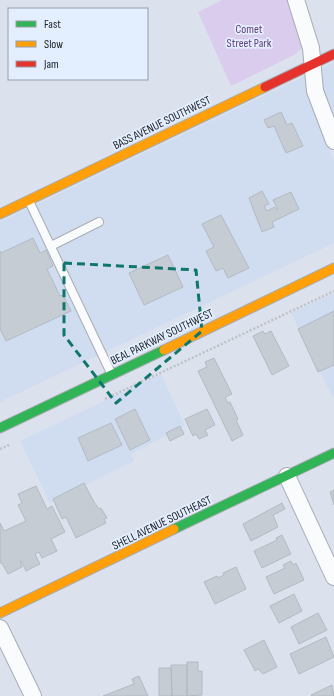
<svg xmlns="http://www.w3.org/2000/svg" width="334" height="696" font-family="'Sofia Sans Condensed',sans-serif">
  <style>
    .built { fill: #d0dcf0 }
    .green { fill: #dacced }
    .building { fill: #c5ccd3; stroke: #b3bac1 }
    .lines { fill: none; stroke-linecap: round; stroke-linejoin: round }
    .lane-casing { stroke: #a7acb4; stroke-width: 10 }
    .street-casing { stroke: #a7acb4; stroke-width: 18 }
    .fast-casing { stroke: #a7acb4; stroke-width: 11 }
    .slow-casing { stroke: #a7acb4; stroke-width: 11 }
    .jam-casing { stroke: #a7acb4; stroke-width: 11 }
    .path { stroke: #bfc1c6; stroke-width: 2.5; stroke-dasharray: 2 2; stroke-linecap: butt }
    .lane { stroke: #fafbfc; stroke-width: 8 }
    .street { stroke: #fafbfc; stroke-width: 16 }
    .fast { stroke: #30b455; stroke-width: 9 }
    .slow { stroke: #ff9f0a; stroke-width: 9 }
    .jam { stroke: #e5322d; stroke-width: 9 }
    .marked { fill: none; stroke: #0f766e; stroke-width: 3; stroke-dasharray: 8 5; stroke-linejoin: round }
    .labels { text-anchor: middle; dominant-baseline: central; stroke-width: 3.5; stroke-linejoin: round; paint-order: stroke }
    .park-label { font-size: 12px; fill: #633c7b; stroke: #e3eefe }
    .street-label { font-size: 12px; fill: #20252c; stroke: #e3eefe }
  </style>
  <rect width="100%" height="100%" fill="#dce2ed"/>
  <!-- built -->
  <path class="built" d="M334 62V121L323 89 320 69Z
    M305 76 308 94 317 122 334 161V243L0 402V222Z
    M334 293V400L291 313Z
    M161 374 185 426 131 454 134 461 50 503 20 441Z"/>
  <!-- green -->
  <path class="green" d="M222 0H290L304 47 294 55 231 86 198 12Z"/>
  <!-- building -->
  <path class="building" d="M281 112 287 125 292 123 303 146 286 153 274 126 268 128 264 120Z
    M262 191 269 204 264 206 267 211 275 207 276 210 278 209 273 200 291 192 299 209 272 222 274 227 262 232 249 198Z
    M221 215 249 268 228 278 223 268 216 271 206 251 214 247 202 224Z
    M33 238 40 253 46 250 53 266 47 269 60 296 63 295 71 311 6 341 0 329V251L1 253Z
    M168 255 183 287 144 305 129 273Z
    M334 311V365L318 372 298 329Z
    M263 331 265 334 271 331 289 366 272 375 253 336Z
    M214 358 232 394 225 397 228 403 230 402 238 419 236 420 243 435 232 441 198 371 207 367 205 362Z
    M135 409 150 440 130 450 115 419Z
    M207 409 215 425 205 430 208 435 199 439 196 434 193 436 185 419Z
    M111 423 122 445 88 461 78 438Z
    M180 426 184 434 170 441 166 433Z
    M84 483 94 502 99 509 101 508 107 518 104 519 106 523 76 538 66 517 62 519 53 499Z
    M36 486 47 509 52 506 65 532 51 539 57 551 42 558 39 552 35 554 40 564 26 571 21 561 20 562 22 567 8 574 2 563H0V523L4 531 26 521 18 505 22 503 18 494Z
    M334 490V505L330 492Z
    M282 503 285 509 273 515 278 527 251 541 243 524Z
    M282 535 291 554 262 568 254 551 277 540 276 538Z
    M291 561 293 565 296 563 304 580 274 594 266 577 285 568 283 565Z
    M236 567 246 589 215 604 204 582 217 576 218 578 224 575 223 573Z
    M294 594 302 611 279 623 270 606Z
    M318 613 327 630 299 644 291 627Z
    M326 637 334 657 299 674 290 654Z
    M264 640 277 667 263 674 258 669 255 671 244 650Z
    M187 662H198V671H202V695L187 696Z
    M171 665H187V696H172Z
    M159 668H171L172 696H159Z
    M139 676 148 696H103L134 684 132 679Z
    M332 685 334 696H312L311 695Z"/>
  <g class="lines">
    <!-- lane casing -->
    <g class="lane-casing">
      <path id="lane" d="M29 201 111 373
        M51 246 99 222"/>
    </g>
    <!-- street casing -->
    <g class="street-casing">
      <path id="street" d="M296 0 311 48 315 91 334 141
        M287 476 334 577
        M0 628 33 696"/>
    </g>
    <!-- fast casing -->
    <g class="fast-casing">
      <path id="fast" d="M0 428 164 350
        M174 529 334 453"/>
    </g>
    <!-- slow casing -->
    <g class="slow-casing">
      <path id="slow" d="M0 214 265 87
        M164 350 334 268
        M0 613 174 529"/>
    </g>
    <!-- jam casing -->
    <g class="jam-casing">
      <path id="jam" d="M265 87 334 54"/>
    </g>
    <!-- path -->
    <path class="path" d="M105 399 334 291
      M0 449 9 445"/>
    <!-- lane -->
    <use href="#lane" class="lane"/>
    <!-- street -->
    <use href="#street" class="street"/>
    <!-- fast -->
    <use href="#fast" class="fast"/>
    <!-- slow -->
    <use href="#slow" class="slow"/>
    <!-- jam -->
    <use href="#jam" class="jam"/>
  </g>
  <!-- marked area -->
  <path class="marked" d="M64 263 196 270 202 331 116 403 64 335Z"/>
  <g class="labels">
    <!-- park labels -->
    <g class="park-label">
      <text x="249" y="29">Comet<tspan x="249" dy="14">Street Park</tspan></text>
    </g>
    <!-- street labels -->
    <g class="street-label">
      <text transform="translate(162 123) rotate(-26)">BASS AVENUE SOUTHWEST</text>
      <text transform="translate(162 337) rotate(-26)">BEAL PARKWAY SOUTHWEST</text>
      <text transform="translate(162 523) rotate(-26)">SHELL AVENUE SOUTHEAST</text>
    </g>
  </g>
  <!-- legend -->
  <rect x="8" y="8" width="140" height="72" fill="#e3eefe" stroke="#959eaa"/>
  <rect x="16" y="21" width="20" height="6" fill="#30b455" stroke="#959eaa"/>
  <text x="44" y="28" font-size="12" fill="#20252c">Fast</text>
  <rect x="16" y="41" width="20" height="6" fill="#ff9f0a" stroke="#959eaa"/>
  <text x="44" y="48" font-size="12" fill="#20252c">Slow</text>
  <rect x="16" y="61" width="20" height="6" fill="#e5322d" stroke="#959eaa"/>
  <text x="44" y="68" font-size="12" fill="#20252c">Jam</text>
</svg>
